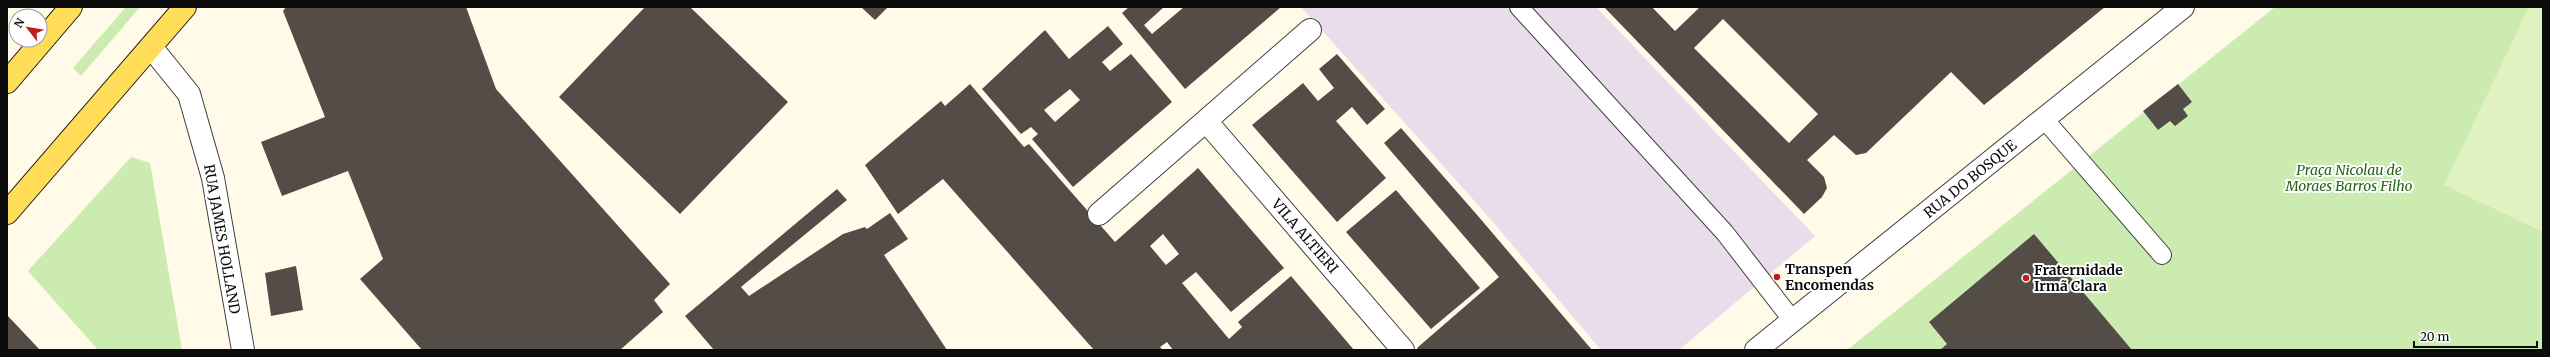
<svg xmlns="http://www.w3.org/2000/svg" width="2550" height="357" font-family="Merriweather,serif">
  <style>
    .industrial { fill: #eaddeb }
    .green { fill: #ccebb0 }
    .pitch { fill: #e0f2c2 }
    .building { fill: #544c46; fill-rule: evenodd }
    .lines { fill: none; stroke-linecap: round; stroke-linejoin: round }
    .service-casing { stroke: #3e3e3e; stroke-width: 20 }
    .minor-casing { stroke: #3e3e3e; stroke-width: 24 }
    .tertiary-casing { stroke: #3e3e3e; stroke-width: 24 }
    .primary-casing { stroke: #1c1c1c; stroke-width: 24 }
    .service { stroke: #fff; stroke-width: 18 }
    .minor { stroke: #fff; stroke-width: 22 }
    .tertiary { stroke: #fff; stroke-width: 22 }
    .primary { stroke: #ffdd58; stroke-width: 22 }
    .poi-dot { fill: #c31a1c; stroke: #fff; stroke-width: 1.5 }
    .labels { text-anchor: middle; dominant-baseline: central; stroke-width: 4; stroke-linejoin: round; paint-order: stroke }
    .park-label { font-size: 14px; font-style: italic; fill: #256518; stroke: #fff }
    .street-label { font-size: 14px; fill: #0b0b0b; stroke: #fff }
    .poi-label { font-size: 14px; font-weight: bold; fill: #0b0b0b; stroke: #fff; text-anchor: start }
  </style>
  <rect width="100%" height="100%" fill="#fffbe8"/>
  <!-- industrial -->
  <path class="industrial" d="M1301 7H1596L1815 236 1679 350H1601L1487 215Z"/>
  <!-- green -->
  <path class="green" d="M126 7H140L81 76 73 68Z
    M2275 7H2543V350H1847Z
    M131 157 150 163 182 350H98L28 271Z"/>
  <!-- pitch -->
  <path class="pitch" d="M2529 7H2543V232L2444 185Z"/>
  <!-- building -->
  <path class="building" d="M286 7H466L496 89 670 284 654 300 663 312 620 350H422L360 279 383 259 348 171 282 196 261 142 325 117 283 11Z
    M645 7H690L788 102 680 214 559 97Z
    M861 7H888L875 20Z
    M1129 7H1164L1144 25 1152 34 1184 7H1281L1185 89 1122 13Z
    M1604 7H1652L1675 31 1700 7H2105L1984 105 1951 72 1866 153 1856 155 1834 135 1807 160 1824 177 1827 188 1822 197 1804 214ZM1723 19 1818 114 1789 143 1694 48Z
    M1108 26 1123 44 1102 62 1110 71 1131 54 1172 102 1073 187 1032 139 1038 134 1031 127 1021 134 982 89 1045 30 1069 59ZM1070 89 1080 100 1055 122 1044 110Z
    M1337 54 1385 109 1367 125 1352 107 1336 121 1386 178 1337 222 1252 125 1303 83 1318 101 1334 88 1319 69Z
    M970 84 1024 147 1029 144 1115 242 1198 168 1284 268 1231 312 1196 272 1182 283 1229 339 1242 327 1238 322 1291 276 1354 350H1173L1167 342 1160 347 1163 350H1094L943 179 898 214 865 165 941 101 945 106ZM1163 234 1179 254 1166 265 1150 246Z
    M2178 84 2192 102 2183 109 2188 116 2175 126 2170 121 2158 130 2143 111Z
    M1401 128 1478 216 1592 350H1419L1417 348 1499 277 1384 143Z
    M837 189 847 200 741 287 749 296 843 234 865 227 867 229 890 213 908 239 884 255 947 350H714L685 316Z
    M1396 190 1480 288 1431 329 1346 232Z
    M2034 234 2132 350H1940L1947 344 1929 322Z
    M296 266 303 310 271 316 265 273Z
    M7 315 40 350H7Z"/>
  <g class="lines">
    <!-- service casing -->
    <g class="service-casing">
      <path id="service" d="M1519 7 1725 233 1793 321
        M2044 119 2162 255"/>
    </g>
    <!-- minor casing -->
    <g class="minor-casing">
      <path id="minor" d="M1206 121 1403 350
        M1099 214 1310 30"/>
    </g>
    <!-- tertiary casing -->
    <g class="tertiary-casing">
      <path id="tertiary" d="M151 47 189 94 213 178 243 350
        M1756 350 2183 7"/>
    </g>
    <!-- primary casing -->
    <g class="primary-casing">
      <path id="primary" d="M7 82 71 7
        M7 213 185 7"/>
    </g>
    <!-- service -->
    <use href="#service" class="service"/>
    <!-- minor -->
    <use href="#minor" class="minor"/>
    <!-- tertiary -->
    <use href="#tertiary" class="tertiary"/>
    <!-- primary -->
    <use href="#primary" class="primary"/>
  </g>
  <!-- markers -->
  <g class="poi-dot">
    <circle cx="1777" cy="277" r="4"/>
    <circle cx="2026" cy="278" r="4"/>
  </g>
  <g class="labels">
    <!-- park labels -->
    <g class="park-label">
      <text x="2349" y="170">Praça Nicolau de<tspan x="2349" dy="16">Moraes Barros Filho</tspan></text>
    </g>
    <!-- street labels -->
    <g class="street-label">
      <text transform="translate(1970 179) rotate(-39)">RUA DO BOSQUE</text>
      <text transform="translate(1305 236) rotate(49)">VILA ALTIERI</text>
      <text transform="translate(222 239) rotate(80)">RUA JAMES HOLLAND</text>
    </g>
    <!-- poi labels -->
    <g class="poi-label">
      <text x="1785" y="269">Transpen<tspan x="1785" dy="16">Encomendas</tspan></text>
      <text x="2034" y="270">Fraternidade<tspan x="2034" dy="16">Irmã Clara</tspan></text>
    </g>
  </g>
  <!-- border -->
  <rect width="2550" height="357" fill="none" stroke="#0b0b0b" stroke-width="16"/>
  <!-- north arrow -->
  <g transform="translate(28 28) rotate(301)"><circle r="19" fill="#ffffff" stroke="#9d9d9d"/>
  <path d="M0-3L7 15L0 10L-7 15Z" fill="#c31a1c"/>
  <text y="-6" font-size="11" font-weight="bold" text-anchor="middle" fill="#0b0b0b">N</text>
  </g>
  <!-- scale -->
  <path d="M2414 341v6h123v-6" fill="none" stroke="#0b0b0b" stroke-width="2"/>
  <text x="2420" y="341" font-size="12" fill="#0b0b0b" stroke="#ffffff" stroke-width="3" paint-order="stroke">20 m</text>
</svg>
